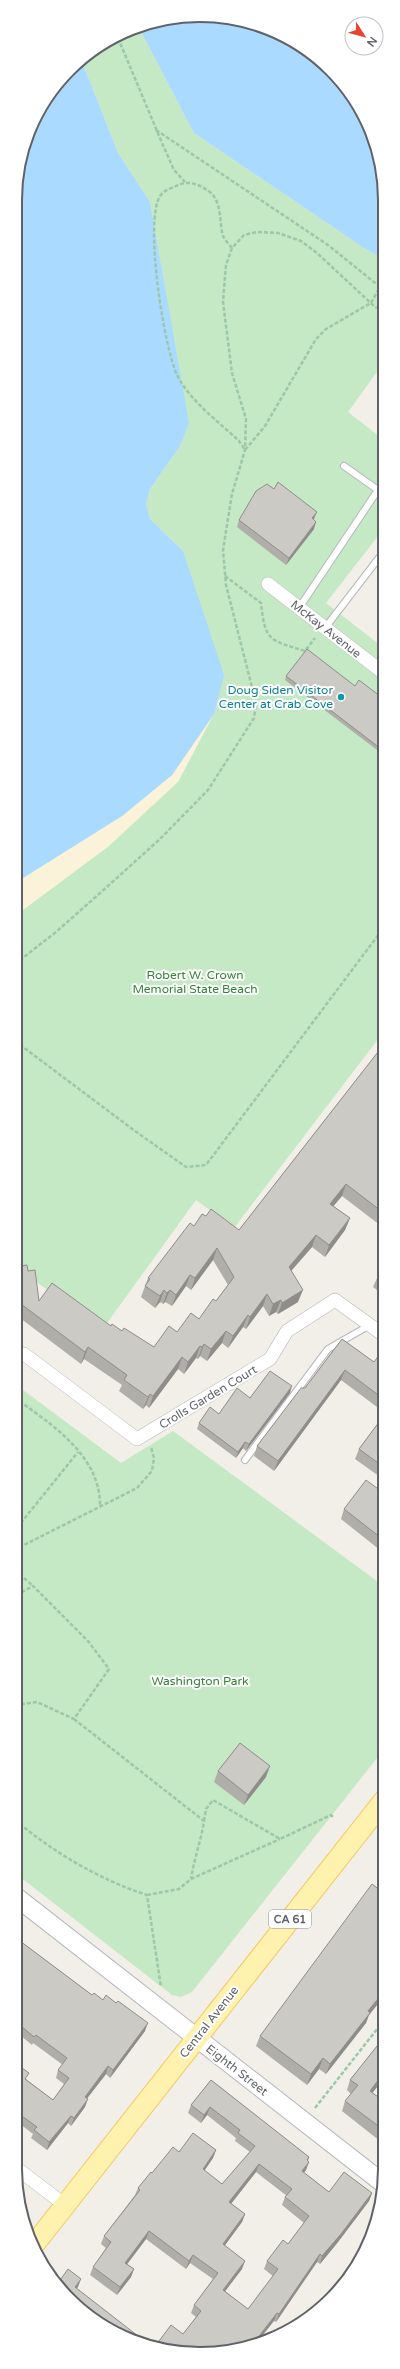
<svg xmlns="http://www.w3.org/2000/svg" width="400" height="2369" font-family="'Varela Round',sans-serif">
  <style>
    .green { fill: #c5e8c5 }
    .sand { fill: #fbf3d9 }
    .water { fill: #aadaff }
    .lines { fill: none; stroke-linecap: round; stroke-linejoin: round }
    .service-casing { stroke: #b5b8bc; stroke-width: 8 }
    .minor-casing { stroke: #b5b8bc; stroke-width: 14 }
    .secondary-casing { stroke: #b6babf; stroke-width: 20 }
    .primary-casing { stroke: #f2c960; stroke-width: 22 }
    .path { stroke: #9cc7a9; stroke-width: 2.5; stroke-dasharray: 4 2; stroke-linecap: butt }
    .service { stroke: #fff; stroke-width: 6 }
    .minor { stroke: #fff; stroke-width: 13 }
    .secondary { stroke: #fff; stroke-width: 18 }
    .primary { stroke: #fff2af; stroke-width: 20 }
    .wall { fill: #afaea9; fill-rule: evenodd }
    .shaded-wall { fill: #8f8d8a }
    .building { fill: #cccac5; stroke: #8f8d8a; fill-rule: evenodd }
    .culture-dot { fill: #0f9aa8; stroke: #fff; stroke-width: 1.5 }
    .labels { text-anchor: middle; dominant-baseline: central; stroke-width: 4; stroke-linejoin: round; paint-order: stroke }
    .shield { fill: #fff; stroke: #8f9295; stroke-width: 1 }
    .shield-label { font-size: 11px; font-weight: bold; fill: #5f6368 }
    .street-label { font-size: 12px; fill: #5f6368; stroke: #fff }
    .culture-label { font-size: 12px; fill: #0d838f; stroke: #fff; text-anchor: end }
    .park-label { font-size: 12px; fill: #348238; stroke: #fff }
    .rim { fill: none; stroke: #5f6368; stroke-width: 2 }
  </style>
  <rect width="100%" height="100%" fill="#f1efe8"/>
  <!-- green -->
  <path class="green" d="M138 26 194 133 364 248 385 260V361L348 412 385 441V527L326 603 385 649V1030L234 1228 196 1200 102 1330 15 1266V883L122 816 183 551 150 519 146 504 150 489 180 446 188 423 150 202 118 153 81 59Z
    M15 1384 121 1463 173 1431 385 1587V1748L192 1992 181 1997 172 1995 15 1873Z"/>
  <!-- sand -->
  <path class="sand" d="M214 714 178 782 109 846 15 916V883L122 816 172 775Z"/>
  <!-- water -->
  <path class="water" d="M212 15 271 29 331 69 366 118 385 188V260L364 248 194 133 138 26Z
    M81 59 118 153 150 202 189 423 180 446 150 489 146 504 150 519 183 551 224 675 214 714 172 775 122 816 15 883V188L34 118Z"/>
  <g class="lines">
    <!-- service casing -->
    <g class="service-casing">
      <path id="service" d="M385 405 381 410 385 412
        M299 608 378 490 344 466
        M325 628 385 550
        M245 1460 328 1349 370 1325"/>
    </g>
    <!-- minor casing -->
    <g class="minor-casing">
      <path id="minor" d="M268 584 385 674
        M24 1354 137 1439 270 1359 287 1331 335 1300 385 1336
        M15 2167 65 2205"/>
    </g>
    <!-- secondary casing -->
    <g class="secondary-casing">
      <path id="secondary" d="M15 1896 384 2184"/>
    </g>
    <!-- primary casing -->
    <g class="primary-casing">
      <path id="primary" d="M33 2246 385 1799"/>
    </g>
    <!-- path -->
    <path class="path" d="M118 38 162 143 174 170 185 182
      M156 130 328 245 380 287 371 303 326 329 316 339 265 426 245 450 239 441C219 422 190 401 177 375 164 347 144 222 160 196 164 190 172 188 178 185 190 180 201 185 211 193 222 203 219 222 223 236 225 240 229 244 232 248
      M225 576 261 603C265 642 270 640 305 651L315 638
      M15 964 56 932 108 886 160 839 208 790 254 718 256 703 226 585 223 550 232 494 245 450 246 419 232 373 223 302 226 265 232 248 244 235 257 232 278 233 301 241 317 253 375 307 385 311
      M15 1041 135 1131 186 1167 206 1165 385 926
      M15 1398C51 1424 100 1455 100 1505
      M22 1546 18 1536 20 1524 78 1452
      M15 1552 22 1546 137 1488 152 1471 154 1458 151 1447
      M15 1570 33 1586
      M15 1705 37 1702 74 1719 109 1669 88 1641 33 1586 15 1596
      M74 1719 204 1821C201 1841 194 1859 191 1879
      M15 1820C53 1852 100 1880 147 1895L161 1987
      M204 1821 206 1809 213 1800 280 1839 331 1815 333 1817
      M147 1895 179 1889 191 1879 280 1839
      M315 2108 385 2019"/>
    <!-- service -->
    <use href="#service" class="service"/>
    <!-- minor -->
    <use href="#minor" class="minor"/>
    <!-- secondary -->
    <use href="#secondary" class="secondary"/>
    <!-- primary -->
    <use href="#primary" class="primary"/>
  </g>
  <!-- wall -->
  <path class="wall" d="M314 519V529L286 565 237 527 239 520Z
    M286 676 355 686 385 700V756L285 680Z
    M385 1043V1229L342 1196 333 1206 350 1218 345 1230 325 1257 312 1247 291 1271 298 1302 278 1314 276 1312 269 1316 263 1306 246 1329 243 1327 228 1348 222 1343 207 1361 200 1356 198 1359 196 1358 184 1374 178 1369 149 1408 146 1405 143 1409 119 1391 122 1385 84 1359 81 1364 16 1315 15 1317V1267L28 1271 39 1301 111 1326 122 1331 154 1347 199 1319 216 1301 228 1285 213 1260 191 1290 186 1286 172 1306 165 1302 163 1304 160 1302 155 1308 141 1297 148 1278 194 1226 206 1216 239 1230Z
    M385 1266V1296L373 1287 378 1276Z
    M342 1339 374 1362 385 1351V1413L341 1380 274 1471 254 1456 257 1446 305 1388Z
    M290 1393 246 1451 243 1448 236 1458 197 1429 199 1423 219 1414 250 1398Z
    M385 1414V1477L383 1479 355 1459 359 1449Z
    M385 1494V1554L341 1519 344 1509Z
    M218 1771 266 1777 244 1805 214 1782Z
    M385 1894V1995L369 2015 366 2023 326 2074 319 2069 307 2085 256 2046 260 2036Z
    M15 1935 17 1936 16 1938 92 1995 145 2031 110 2078 106 2074 87 2098 85 2107 71 2126 68 2123 47 2150 31 2138 33 2134 15 2120V2063L27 2080 53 2100 64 2084 56 2078 58 2070 63 2065 33 2043 32 2045 15 2031V1999L18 1995 15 1992Z
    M385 2036V2077L372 2093 385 2102V2145L342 2111 345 2101 351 2094 347 2090 350 2080Z
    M211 2080 309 2157 306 2170 304 2173 329 2192 372 2193 369 2201 338 2242 320 2264 317 2262 276 2322 274 2321 183 2334 196 2317 191 2313 194 2305 213 2279 190 2263 186 2269 146 2239 127 2264 134 2269 131 2277 117 2295 90 2275 93 2267 106 2248 101 2244 104 2236 135 2195 138 2188 152 2173 179 2152 216 2150 213 2158 204 2171 222 2184 250 2152 235 2141 236 2138 207 2115 201 2123 188 2113 191 2105ZM256 2172 287 2196 285 2197 282 2205 304 2223 288 2244 267 2261 264 2269 273 2276 248 2309 225 2291 242 2269 225 2245 242 2222 245 2214 231 2204Z"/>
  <!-- shaded-wall -->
  <path class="shaded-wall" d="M317 512 314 519 309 526 312 518Z
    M316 522 314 529 286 565 289 558Z
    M346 1184 342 1196 326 1215 330 1204Z
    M350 1218 345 1230 325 1257 329 1245Z
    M316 1235 312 1247 284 1279 289 1267Z
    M217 1248 213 1260 191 1290 195 1278Z
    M190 1275 186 1286 172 1306 176 1295Z
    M164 1290 160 1302 155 1308 160 1296Z
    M170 1290 165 1302 163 1304 167 1293Z
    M303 1290 298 1302 278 1314 282 1303Z
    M267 1294 263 1306 246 1329 250 1317Z
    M281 1300 276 1312 269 1316 273 1304Z
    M248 1315 243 1327 228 1348 233 1336Z
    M226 1331 222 1343 207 1361 211 1349Z
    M204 1344 200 1356 198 1359 202 1347Z
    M200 1346 196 1358 184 1374 188 1362Z
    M88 1347 84 1359 81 1364 85 1352Z
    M182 1357 178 1369 149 1408 153 1396Z
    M345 1370 341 1380 274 1471 278 1461Z
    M292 1386 290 1393 246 1451 249 1444Z
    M150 1394 146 1405 143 1409 148 1397Z
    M245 1442 243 1448 236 1458 238 1452Z
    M270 1766 266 1777 244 1805 248 1795Z
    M385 1990V1995L369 2015 366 2023 326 2074 330 2064 368 2011Z
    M148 2023 145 2031 110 2078 113 2070Z
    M323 2058 319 2069 307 2085 311 2074Z
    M108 2066 106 2074 82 2105 85 2097Z
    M385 2071V2077L366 2101 370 2091Z
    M88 2099 85 2107 71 2126 74 2118Z
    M210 2107 207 2115 201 2123 204 2115Z
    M71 2116 68 2123 47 2150 49 2142Z
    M216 2150 213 2158 200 2177 203 2169Z
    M309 2157 306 2165 309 2162 306 2170 299 2179 307 2160Z
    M259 2164 256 2172 226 2210 229 2202Z
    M372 2193 369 2201 338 2242 320 2264 322 2256Z
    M245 2214 242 2222 220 2252 223 2244Z
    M149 2231 146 2239 122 2271 125 2263Z
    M320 2254 317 2262 276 2322 279 2314Z
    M193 2255 190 2263 186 2269 189 2261Z
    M245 2261 242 2269 220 2298 223 2290Z
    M134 2269 131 2277 117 2295 120 2287Z
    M81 2279 78 2287 72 2295 75 2287Z
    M277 2313 274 2321 255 2345H252Z"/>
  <!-- building -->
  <path class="building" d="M278 482 317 512 312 518 316 522 289 558 239 520 256 491 267 484 274 489Z
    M307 649 355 686 359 680 385 700V708L384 709H385V752L286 676Z
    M385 1043V1214L346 1184 330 1204 350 1218 329 1245 316 1235 289 1267 303 1290 282 1303 281 1300 273 1304 267 1294 250 1317 248 1315 233 1336 226 1331 211 1349 204 1344 202 1347 200 1346 188 1362 182 1357 153 1396 150 1394 148 1397 124 1380 127 1375 88 1347 85 1352 17 1301 15 1287V1267L27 1265 28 1271 35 1270 39 1301 52 1283 111 1326 112 1324 122 1331 124 1328 154 1347 169 1326 177 1332 191 1313 199 1319 213 1299 216 1301 234 1277 217 1248 195 1278 190 1275 176 1295 170 1290 167 1293 164 1290 160 1296 145 1286 150 1279 148 1278 190 1223 194 1226 202 1214 206 1216 211 1209 239 1230Z
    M385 1266V1281L378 1276Z
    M15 1308 18 1310 15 1313Z
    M342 1339 374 1362 382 1351 384 1352 385 1351V1400L345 1370 278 1461 257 1446 301 1388H305Z
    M270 1371 292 1386 249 1444 245 1442 238 1452 199 1423 210 1407 219 1414 237 1388 250 1398Z
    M385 1414V1468L359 1449Z
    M366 1480 385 1494V1541L344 1509Z
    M240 1743 270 1766 248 1795 218 1771Z
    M372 1884 385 1894V1990L368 2011 370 2013 330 2064 323 2058 311 2074 260 2036Z
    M15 1935 17 1936 16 1938 92 1995 94 1993 103 2000 106 1995 116 2003 118 2001 148 2023 113 2070 108 2066 85 2097 88 2099 74 2118 71 2116 49 2142 34 2130 37 2127 15 2111V2063L29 2073 25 2079 53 2100 69 2078 58 2070 67 2058 36 2035 34 2037 15 2021V1999L23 1989 15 1982Z
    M385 2036V2071L370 2091 385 2102V2131L345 2101 358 2085 350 2080Z
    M211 2080 309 2157 307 2160 309 2162 302 2171 329 2192 344 2172 372 2193 341 2234 322 2256 320 2254 279 2314 277 2313 252 2345 188 2354 156 2345 171 2325 183 2334 201 2311 194 2305 218 2273 193 2255 189 2261 149 2231 125 2263 134 2269 120 2287 93 2267 111 2242 104 2236 140 2190 138 2188 151 2172 152 2173 173 2147 179 2152 193 2133 216 2150 203 2169 222 2184 255 2146 238 2133 240 2130 210 2107 204 2115 191 2105ZM259 2164 292 2189 285 2197 309 2216 288 2244 283 2240 267 2261 278 2269 248 2309 223 2290 245 2261 223 2244 245 2214 229 2202Z
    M68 2269 81 2279 75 2287 147 2343 118 2335 69 2300 58 2283Z"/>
  <!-- markers -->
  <circle class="culture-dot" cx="341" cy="697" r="4"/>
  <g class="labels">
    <!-- shield labels -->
    <rect class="shield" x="269" y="1910" width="42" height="18" rx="3"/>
    <g class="shield-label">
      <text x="290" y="1919">CA 61</text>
    </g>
    <!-- street labels -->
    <g class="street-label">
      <text transform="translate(326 629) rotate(38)">McKay Avenue</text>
      <text transform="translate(208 1397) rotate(-31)">Crolls Garden Court</text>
      <text transform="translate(209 2022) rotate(-52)">Central Avenue</text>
      <text transform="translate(237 2070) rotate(38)">Eighth Street</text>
    </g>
    <!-- culture labels -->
    <g class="culture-label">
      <text x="333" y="690">Doug Siden Visitor<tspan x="333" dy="14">Center at Crab Cove</tspan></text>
    </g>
    <!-- park labels -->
    <g class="park-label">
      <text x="195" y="975">Robert W. Crown<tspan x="195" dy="14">Memorial State Beach</tspan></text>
      <text x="200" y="1681">Washington Park</text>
    </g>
  </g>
  <!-- crop -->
  <path d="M0 0H400V2369H0ZM200 22H200A178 178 0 0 1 378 200V2169A178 178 0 0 1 200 2347H200A178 178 0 0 1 22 2169V200A178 178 0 0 1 200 22Z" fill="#fff" fill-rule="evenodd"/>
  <path class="rim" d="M200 22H200A178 178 0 0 1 378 200V2169A178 178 0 0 1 200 2347H200A178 178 0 0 1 22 2169V200A178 178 0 0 1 200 22Z"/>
  <!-- north arrow -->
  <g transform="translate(364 36) rotate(126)"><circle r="19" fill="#ffffff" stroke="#bfc1c3"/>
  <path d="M0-3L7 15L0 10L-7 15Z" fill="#ea4335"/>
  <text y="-6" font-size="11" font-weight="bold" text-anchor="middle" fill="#5f6368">N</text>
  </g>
</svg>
